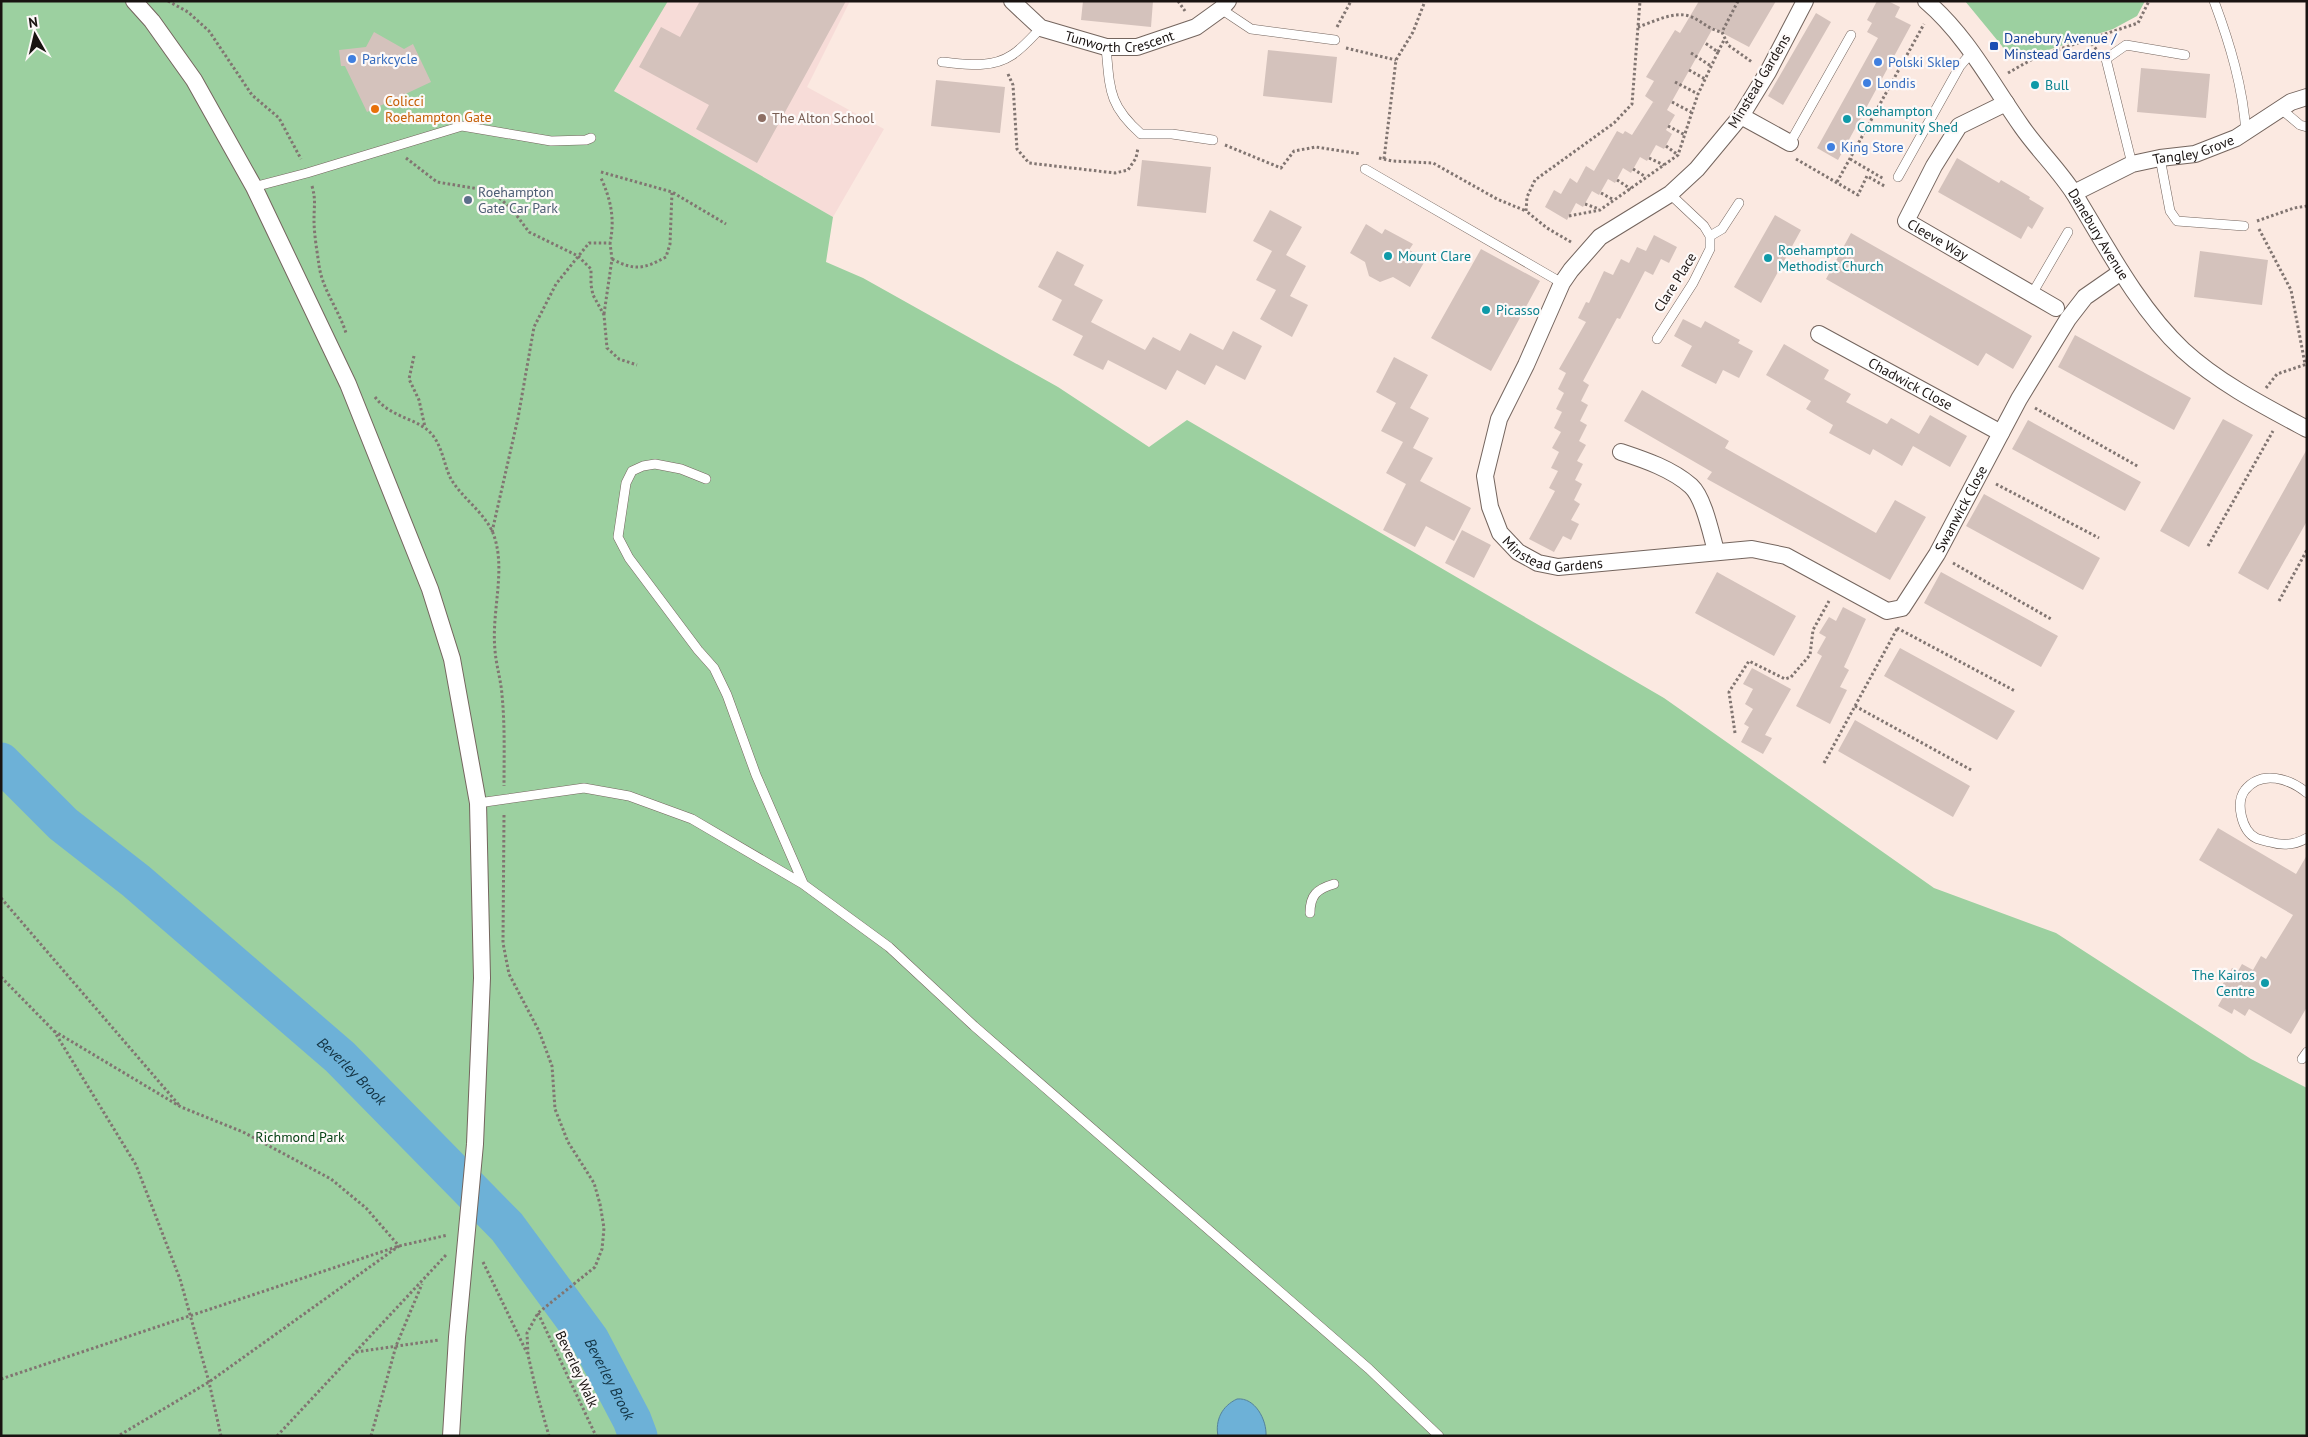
<svg xmlns="http://www.w3.org/2000/svg" width="2308" height="1437" font-family="'PT Sans',sans-serif">
  <style>
    .education { fill: #f7dcd8 }
    .green { fill: #9cd0a0 }
    .water { fill: #6db1d7; stroke: #54829c }
    .lines { fill: none; stroke-linecap: round; stroke-linejoin: round }
    .river { stroke: #6db1d7; stroke-width: 39 }
    .building { fill: #d4c2bc }
    .service-casing { stroke: #74655e; stroke-width: 10 }
    .minor-casing { stroke: #74655e; stroke-width: 18 }
    .path { stroke: #817571; stroke-width: 3; stroke-dasharray: 2.5 2.5; stroke-linecap: butt }
    .service { stroke: #fff; stroke-width: 9 }
    .minor { stroke: #fff; stroke-width: 16 }
    .transit-dot { fill: #1a4fb4; stroke: #fdf9f8; stroke-width: 2 }
    .shop-dot { fill: #3f7fe0; stroke: #fdf9f8; stroke-width: 2 }
    .culture-dot { fill: #0f9aa8; stroke: #fdf9f8; stroke-width: 2 }
    .food-dot { fill: #e8710a; stroke: #fdf9f8; stroke-width: 2 }
    .education-dot { fill: #8d6e63; stroke: #fdf9f8; stroke-width: 2 }
    .service-dot { fill: #5c6f8a; stroke: #fdf9f8; stroke-width: 2 }
    .labels { text-anchor: middle; dominant-baseline: central; stroke-width: 4.5; stroke-linejoin: round; paint-order: stroke }
    .street-label { font-size: 14px; fill: #191311; stroke: #fdf9f8 }
    .transit-label { font-size: 14px; fill: #164399; stroke: #fdf9f8; text-anchor: start }
    .shop-label { font-size: 14px; fill: #366cbe; stroke: #fdf9f8; text-anchor: start }
    .culture-label { font-size: 14px; fill: #0d838f; stroke: #fdf9f8; text-anchor: start }
    .food-label { font-size: 14px; fill: #c56008; stroke: #fdf9f8; text-anchor: start }
    .education-label { font-size: 14px; fill: #785e54; stroke: #fdf9f8; text-anchor: start }
    .service-label { font-size: 14px; fill: #4e5e75; stroke: #fdf9f8; text-anchor: start }
    .park-label { font-size: 14px; fill: #064215; stroke: #fdf9f8 }
    .water-label { font-size: 15px; font-style: italic; fill: #133343; stroke: #fdf9f8 }
  </style>
  <rect width="100%" height="100%" fill="#fbe9e1"/>
  <!-- education -->
  <path class="education" d="M458 1H850L807 87 884 129 833 217Z"/>
  <!-- green -->
  <path class="green" d="M1 1H668L614 91 833 217 826 262 863 278 1058 387 1149 447 1187 420 1664 698 1934 888 2056 933 2251 1059 2307 1088V1436H1Z
    M1965 1H2145L2137 16 2113 29 2020 59 2009 58 2002 46Z"/>
  <!-- water -->
  <path class="water" d="M1237 1399C1255 1397 1267 1420 1266 1436H1218C1215 1420 1222 1406 1237 1399Z"/>
  <g class="lines">
    <!-- river -->
    <path class="river" id="s1" d="M1 762 63 824 136 881 340 1057 507 1227 590 1340 632 1420 638 1436"/>
  </g>
  <!-- building -->
  <path class="building" d="M700 1H846L757 163 696 129 709 105 639 67 661 27 680 37Z
    M1083 1H1153L1151 27 1081 20Z
    M1699 1H1776L1749 47 1713 28 1667 110 1675 115 1666 130 1672 134 1664 149 1656 145 1647 161 1640 157 1631 173 1623 168 1615 183 1608 179 1599 195 1592 191 1583 207 1576 203 1567 220 1545 207 1554 190 1561 194 1570 178 1577 183 1586 166 1594 171 1617 131 1623 134 1625 131 1632 135 1653 102 1656 104 1645 96 1654 81 1646 77 1675 30 1680 33Z
    M1877 1H1888L1900 7 1895 17 1911 25 1838 160 1817 148 1878 38 1867 32 1872 23 1867 20Z
    M1816 13 1831 22 1783 105 1768 96Z
    M374 32 404 49 413 44 431 82 367 112 345 66H341L339 50 366 47Z
    M1268 50 1337 57 1332 103 1263 96Z
    M2141 68 2210 74 2206 118 2137 112Z
    M936 80 1005 87 1000 133 931 126Z
    M1957 158 1999 183 2001 180 2030 197 2029 199 2044 208 2032 229 2028 226 2021 239 1938 192Z
    M1142 160 1211 167 1206 213 1137 206Z
    M1270 210 1302 227 1286 255 1306 266 1290 296 1308 305 1292 337 1260 319 1276 290 1256 280 1272 251 1253 241Z
    M1775 215 1801 230 1761 303 1734 287Z
    M1366 224 1382 234 1385 229 1413 244 1409 250 1426 259 1410 287 1393 277 1380 282 1369 276 1365 262 1350 253Z
    M1851 233 2032 336 2013 369 1986 353 1978 366 1826 279Z
    M1654 235 1677 247 1669 263 1661 259 1653 275 1645 271 1620 319 1617 318 1583 381 1589 385 1581 401 1588 405 1580 421 1587 425 1579 441 1586 445 1577 461 1583 464 1575 480 1582 484 1574 500 1580 504 1571 520 1579 524 1571 540 1563 536 1554 552 1529 539 1555 491 1549 488 1558 471 1551 468 1559 452 1552 448 1561 432 1554 428 1562 412 1556 409 1564 393 1558 389 1566 373 1559 369 1586 322 1578 318 1586 302 1589 303 1604 271 1613 275 1621 259 1629 263 1637 247 1646 251Z
    M1481 249 1540 281 1491 371 1431 338Z
    M1057 251 1084 265 1074 285 1103 300 1091 322 1145 350 1153 337 1180 351 1190 333 1223 350 1233 331 1262 346 1245 380 1216 365 1205 385 1177 370 1166 390 1108 360 1103 370 1073 355 1083 336 1052 320 1062 300 1038 287Z
    M2200 251 2268 260 2262 305 2194 297Z
    M1683 319 1701 328 1705 321 1740 340 1738 343 1753 351 1739 378 1723 370 1716 384 1681 366 1692 346 1674 336Z
    M2075 335 2191 398 2174 430 2058 367Z
    M1784 344 1829 370 1824 379 1851 394 1846 402 1887 424 1891 418 1919 434 1930 415 1967 436 1950 467 1913 446 1902 466 1873 449 1870 455 1829 433 1833 425 1806 409 1811 401 1766 375Z
    M1394 357 1428 375 1410 408 1429 418 1413 448 1433 458 1420 481 1471 508 1454 541 1426 526 1415 547 1383 530 1406 484 1386 473 1403 442 1381 431 1396 403 1376 392Z
    M1642 390 1729 441 1725 448 1876 533 1895 500 1926 517 1890 580 1707 479 1712 472 1624 421Z
    M2223 419 2253 435 2189 547 2160 531Z
    M2028 420 2141 482 2125 511 2012 449Z
    M2307 449V521L2268 590 2238 573Z
    M1984 494 2100 558 2083 590 1966 526Z
    M1462 530 1491 545 1474 578 1445 563Z
    M1717 572 1796 616 1774 656 1695 613Z
    M1941 572 2058 636 2041 667 1924 603Z
    M1843 607 1866 619 1844 667 1849 670 1840 687 1847 690 1830 724 1796 706 1822 656 1817 653 1826 637 1819 633 1829 617 1836 621Z
    M1900 648 2015 711 1997 740 1884 676Z
    M1752 668 1791 689 1765 735 1772 738 1763 754 1741 742 1749 727 1744 724 1753 709 1745 704 1753 689 1743 684Z
    M1855 720 1970 786 1953 817 1838 751Z
    M2218 828 2296 874 2307 855V1007L2291 1034 2249 1009 2245 1016 2234 1009 2232 1014 2218 1006 2226 992 2220 989 2232 968 2238 971 2242 964 2253 970 2261 956 2266 959 2293 915 2199 860Z"/>
  <g class="lines">
    <!-- service casing -->
    <g class="service-casing">
      <path id="service" d="M2214 1C2230 44 2243 87 2246 133
        M1221 9 1251 29 1335 40
        M1106 47C1110 89 1108 105 1141 134H1172L1213 140
        M942 62C966 64 991 69 1012 55 1023 48 1032 37 1041 28
        M2281 109 2300 125 2307 127
        M1790 143 1851 35
        M2160 158 2170 211 2177 221 2244 226
        M2132 164 2106 59 2126 45 2185 55
        M1365 169 1562 283
        M1898 177 1960 66 1972 52
        M254 187 307 173 462 126 551 141 586 140 591 138
        M1710 236 1722 229 1739 203
        M2032 294 2068 232
        M1657 339 1693 283 1710 249V236L1704 226 1670 194
        M706 479 681 469 655 464 643 466 632 471 626 483 618 537 629 558 698 650 714 668 727 695 756 775 803 883
        M2307 793C2290 779 2262 769 2245 790 2235 803 2242 831 2256 838 2260 840 2266 841 2270 842 2283 846 2295 845 2307 838
        M478 803 584 788 629 796 692 819 803 884 889 947 974 1026 1369 1369 1439 1436
        M1310 913C1310 895 1317 889 1334 884
        M2302 1059 2307 1052"/>
    </g>
    <!-- minor casing -->
    <g class="minor-casing">
      <g id="minor">
        <path d="M134 1 152 21 194 80 254 187 348 384 430 589 452 659 478 803 482 978 475 1144 457 1337 451 1436"/>
        <path id="s2" d="M1012 1 1041 28 1106 47H1137L1196 27 1221 9 1228 1"/>
        <path id="s3" d="M1805 1 1768 72 1741 116 1697 169 1670 194 1600 237 1571 270 1562 283 1526 365 1499 419 1485 476 1490 507 1500 533 1518 552 1538 563 1558 567 1752 549 1786 556 1887 611 1902 608 1937 554 2019 399 2068 319 2085 297 2121 272"/>
        <path id="s4" d="M1926 1C1967 36 1991 83 2022 127 2038 150 2060 171 2075 195 2106 246 2139 309 2183 350 2219 383 2264 406 2307 429"/>
        <path id="s5" d="M2006 103 1959 126 1934 166 1906 221 2056 308"/>
        <path d="M1741 116 1790 143"/>
        <path id="s6" d="M2074 193 2132 164 2160 158 2195 154 2236 138 2291 102 2307 97"/>
        <path id="s7" d="M1819 334 2001 433"/>
        <path d="M1621 452C1645 460 1672 469 1691 486 1704 498 1711 534 1716 551"/>
      </g>
    </g>
    <!-- path -->
    <path class="path" d="M168 1 188 12 209 31 252 95 279 118 301 159
      M1178 1 1185 11
      M1738 1 1722 32 1728 45 1752 62
      M1337 27 1351 1
      M1638 27C1653 22 1674 11 1689 16 1701 20 1709 30 1722 32
      M2088 40 2097 50
      M1346 48 1396 60
      M1718 52 1724 40
      M1691 53 1711 66
      M1689 70 1705 79
      M2008 73 2036 57 2138 23 2149 1
      M1008 74 1013 85 1017 149 1029 163 1115 173 1128 170 1136 158 1138 148
      M1675 82 1698 94
      M1672 102 1691 112
      M1668 126 1685 135
      M1225 145 1281 168 1294 151 1316 147 1361 154
      M1666 146 1678 155
      M406 158 437 182 491 191 512 209 529 232 578 256 591 269V285L593 295 604 315 607 348 619 359 637 365
      M1379 158 1392 161 1433 163 1497 199 1526 211
      M1649 158 1664 165
      M1384 159 1396 60 1413 32 1425 1
      M1796 159 1858 195 1867 176 1886 187
      M1850 159 1884 179
      M1633 169 1646 177
      M601 172 672 192 726 224
      M1617 180 1631 189
      M1837 182 1924 24
      M312 186C316 200 314 205 314 220 314 234 317 251 319 265 322 289 339 310 346 333
      M1601 193 1614 200
      M1585 204 1599 209
      M1569 216 1600 210 1678 155 1698 94 1718 52 1705 43
      M2257 221 2294 208 2307 206
      M2259 229 2291 290 2305 364
      M1571 242 1547 228 1526 211 1527 197 1535 180 1614 123 1632 104 1640 1
      M612 259C635 271 644 269 666 257L670 244 672 192
      M604 314 612 259 610 243
      M414 356 409 379 419 400 425 427
      M2266 388 2277 374 2307 364
      M375 397C391 419 421 418 434 437 443 450 444 465 451 479 462 498 484 512 493 533 507 569 491 611 495 650 496 665 501 680 502 695 505 725 504 756 504 786
      M2035 408 2139 467
      M1996 484 2099 538
      M492 532 518 418 534 327 556 284 589 243H610C615 219 611 200 601 178
      M2208 546 2273 431
      M1953 563 2051 619
      M2279 601 2307 550
      M1897 628 2015 691
      M1855 706 1973 771
      M1735 733 1729 692 1749 661 1785 679 1791 677 1810 655 1813 630 1829 601
      M1824 763 1898 627
      M504 815 503 943 509 974 539 1031 552 1066 555 1109 568 1142 594 1183 600 1204 604 1228 602 1249 595 1267 538 1313 527 1333 528 1355 536 1390 549 1436
      M1 898 179 1105
      M1 977 54 1031 136 1165 180 1279 209 1382 221 1436
      M54 1031 181 1107 243 1132 331 1179 366 1208 399 1246 209 1382 118 1436
      M483 1262 527 1353
      M538 1313 596 1436
      M356 1352 439 1340
      M1 1379 399 1246 448 1235
      M277 1436 446 1255
      M371 1436 396 1346 422 1284"/>
    <!-- service -->
    <use href="#service" class="service"/>
    <!-- minor -->
    <use href="#minor" class="minor"/>
  </g>
  <!-- markers -->
  <rect class="transit-dot" x="1989" y="41" width="10" height="10" rx="2.5"/>
  <g class="shop-dot">
    <circle cx="352" cy="59" r="5"/>
    <circle cx="1878" cy="62" r="5"/>
    <circle cx="1867" cy="83" r="5"/>
    <circle cx="1831" cy="147" r="5"/>
  </g>
  <g class="culture-dot">
    <circle cx="2035" cy="85" r="5"/>
    <circle cx="1847" cy="119" r="5"/>
    <circle cx="1388" cy="256" r="5"/>
    <circle cx="1768" cy="258" r="5"/>
    <circle cx="1486" cy="310" r="5"/>
    <circle cx="2265" cy="983" r="5"/>
  </g>
  <circle class="food-dot" cx="375" cy="109" r="5"/>
  <circle class="education-dot" cx="762" cy="118" r="5"/>
  <circle class="service-dot" cx="468" cy="200" r="5"/>
  <g class="labels">
    <!-- street labels -->
    <g class="street-label">
      <text stroke="none"><textPath href="#s2" startOffset="121">Tunworth Crescent</textPath></text>
      <text transform="translate(1759 81) rotate(-59)">Minstead Gardens</text>
      <text stroke="none"><textPath href="#s6" startOffset="128">Tangley Grove</textPath></text>
      <text stroke="none"><textPath href="#s4" startOffset="291">Danebury Avenue</textPath></text>
      <text stroke="none"><textPath href="#s5" startOffset="198">Cleeve Way</textPath></text>
      <text transform="translate(1675 282) rotate(-58)">Clare Place</text>
      <text stroke="none"><textPath href="#s7" startOffset="104">Chadwick Close</textPath></text>
      <text stroke="none"><textPath href="#s3" startOffset="1192">Swanwick Close</textPath></text>
      <text stroke="none"><textPath href="#s3" startOffset="708">Minstead Gardens</textPath></text>
      <text transform="translate(577 1369) rotate(65)">Beverley Walk</text>
    </g>
    <!-- transit labels -->
    <g class="transit-label">
      <text x="2004" y="38">Danebury Avenue /<tspan x="2004" dy="16">Minstead Gardens</tspan></text>
    </g>
    <!-- shop labels -->
    <g class="shop-label">
      <text x="362" y="59">Parkcycle</text>
      <text x="1888" y="62">Polski Sklep</text>
      <text x="1877" y="83">Londis</text>
      <text x="1841" y="147">King Store</text>
    </g>
    <!-- culture labels -->
    <g class="culture-label">
      <text x="2045" y="85">Bull</text>
      <text x="1857" y="111">Roehampton<tspan x="1857" dy="16">Community Shed</tspan></text>
      <text x="1778" y="250">Roehampton<tspan x="1778" dy="16">Methodist Church</tspan></text>
      <text x="1398" y="256">Mount Clare</text>
      <text x="1496" y="310">Picasso</text>
      <text x="2255" y="975" text-anchor="end">The Kairos<tspan x="2255" dy="16">Centre</tspan></text>
    </g>
    <!-- food labels -->
    <g class="food-label">
      <text x="385" y="101">Colicci<tspan x="385" dy="16">Roehampton Gate</tspan></text>
    </g>
    <!-- education labels -->
    <g class="education-label">
      <text x="772" y="118">The Alton School</text>
    </g>
    <!-- service labels -->
    <g class="service-label">
      <text x="478" y="192">Roehampton<tspan x="478" dy="16">Gate Car Park</tspan></text>
    </g>
    <!-- park labels -->
    <g class="park-label">
      <text x="300" y="1137">Richmond Park</text>
    </g>
    <!-- water labels -->
    <g class="water-label">
      <text stroke="none"><textPath href="#s1" startOffset="468">Beverley Brook</textPath></text>
      <text stroke="none"><textPath href="#s1" startOffset="872">Beverley Brook</textPath></text>
    </g>
  </g>
  <!-- border -->
  <rect width="2308" height="1437" fill="none" stroke="#191311" stroke-width="5"/>
  <!-- north arrow -->
  <g transform="translate(35 35) rotate(352)" stroke="#fdf9f8" stroke-width="4" paint-order="stroke">
  <path d="M0-4L9 19L0 12L-9 19Z" fill="#191311"/>
  <text y="-8" font-size="14" font-weight="bold" text-anchor="middle" fill="#191311">N</text>
  </g>
</svg>
